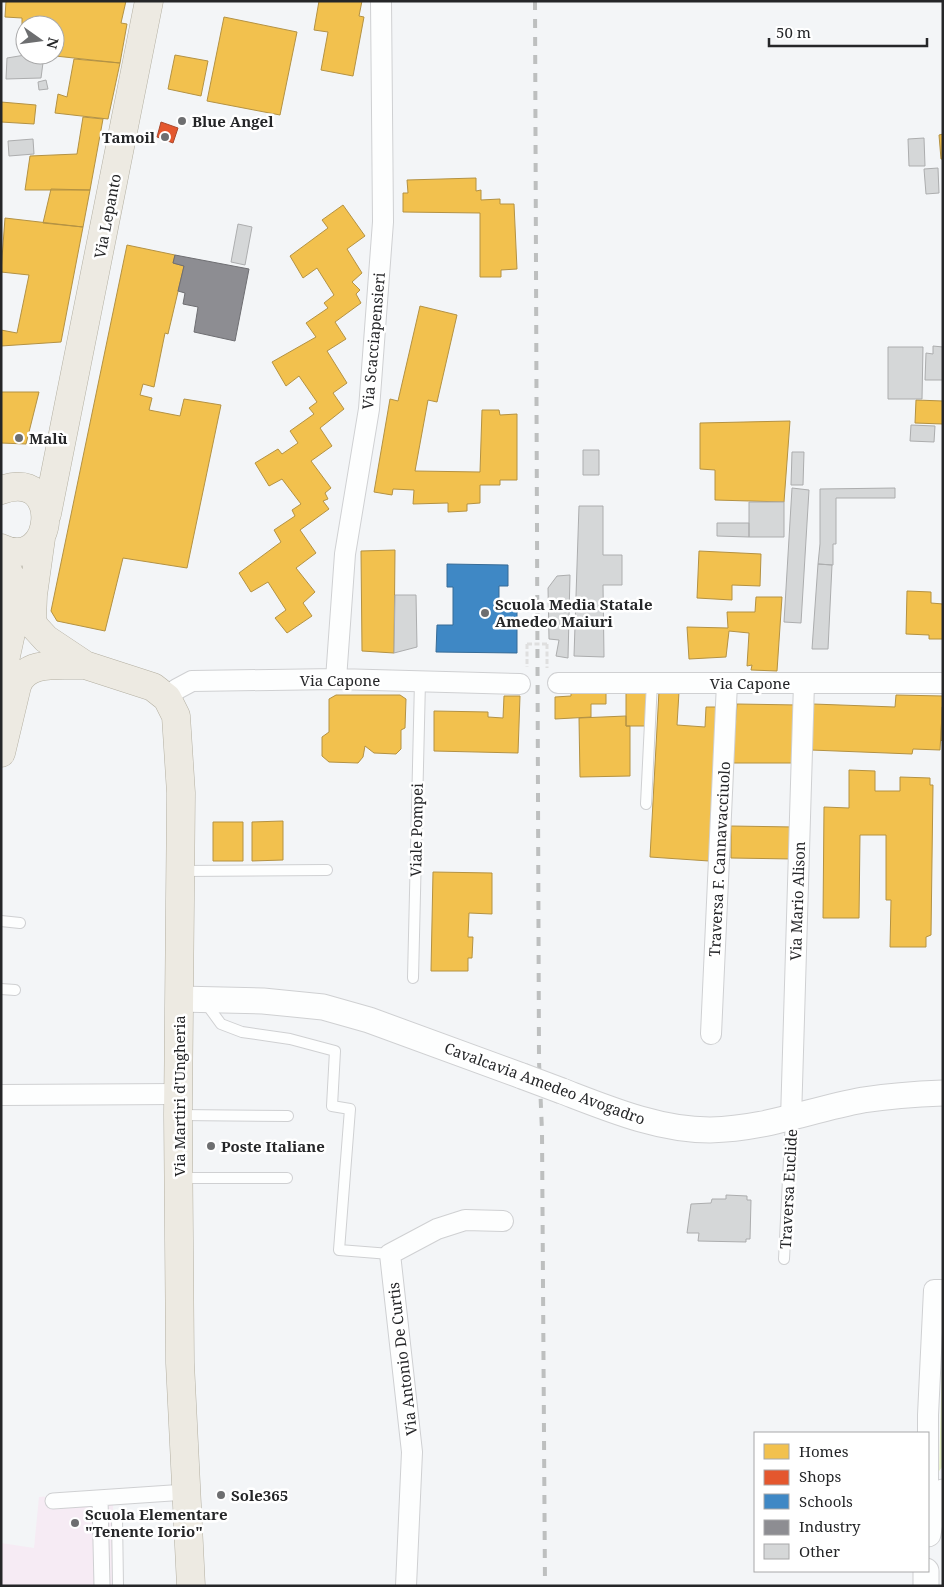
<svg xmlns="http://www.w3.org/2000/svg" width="944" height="1587" font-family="'Noto Serif',serif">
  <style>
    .education { fill: #f6ebf4 }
    .green { fill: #e6f0c6 }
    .homes { fill: #f2c14e; stroke: #b49243 }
    .shops { fill: #e4572e; stroke: #ab482c }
    .schools { fill: #3f88c5; stroke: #376b96 }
    .industry { fill: #8d8d92; stroke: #6e6e72 }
    .building { fill: #d5d7d8; stroke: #acadae }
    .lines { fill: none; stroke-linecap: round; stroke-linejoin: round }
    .service-casing { stroke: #cfd0d2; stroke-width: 12 }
    .pedestrian-casing { stroke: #cfd0d2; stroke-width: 17 }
    .minor-casing { stroke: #cfd0d2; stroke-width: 22 }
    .tertiary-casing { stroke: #cfd0d2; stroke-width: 27 }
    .primary-casing { stroke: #b3afa1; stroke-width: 29 }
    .path { stroke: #dfdfdf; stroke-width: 3; stroke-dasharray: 5 2.5; stroke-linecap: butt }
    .service { stroke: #fdfefe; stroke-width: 10 }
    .pedestrian { stroke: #fdfefe; stroke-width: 15 }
    .minor { stroke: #fdfefe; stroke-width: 20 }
    .tertiary { stroke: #fdfefe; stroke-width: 25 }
    .primary { stroke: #edeae2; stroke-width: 28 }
    .rail { stroke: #bdbfbf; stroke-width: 4; stroke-dasharray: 9 9; stroke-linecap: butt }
    .tertiary-bridge-casing { stroke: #cfd0d2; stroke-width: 27; stroke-linecap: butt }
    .path-bridge { stroke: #dfdfdf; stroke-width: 3; stroke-dasharray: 5 2.5; stroke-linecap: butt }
    .tertiary-bridge { stroke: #fdfefe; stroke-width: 25 }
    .poi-dot { fill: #6d6e70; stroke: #fff; stroke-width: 2 }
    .labels { text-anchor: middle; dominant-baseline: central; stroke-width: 5; stroke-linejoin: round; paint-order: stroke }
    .poi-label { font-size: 15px; font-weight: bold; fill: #252628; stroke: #fff; text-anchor: start }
    .street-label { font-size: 15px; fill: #252628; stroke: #fff }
  </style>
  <rect width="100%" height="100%" fill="#f3f5f7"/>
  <!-- education -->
  <path class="education" d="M161 1488V1502L113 1503 112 1586H1V1543L34 1548 39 1497Z"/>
  <!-- green -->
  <path class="green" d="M943 1328V1466L939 1471Z"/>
  <!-- homes -->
  <path class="homes" d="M6 1H126L121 23 127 24 120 63 46 55H55V25H25V33L22 32V18L5 17Z
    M319 1H362L359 16 364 17 353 76 321 70 328 32 314 30Z
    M224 17 297 32 280 115 207 101Z
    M175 55 208 61 201 96 168 89Z
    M74 59 120 63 108 119 55 113 58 94 67 97Z
    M1 102 36 105 34 124 1 122Z
    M83 117 103 119 90 190H25L30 156 77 154Z
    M943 134V159H941L939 135Z
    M476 178V191L481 190V200L500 199V204H514L517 269 501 270V277H480V213L403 212V193H408L407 180Z
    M51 189 90 190 83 227 43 223Z
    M343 205 365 236 347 249 362 273 352 282 360 290 356 294 361 303 335 322 346 339 327 351 347 383 333 393 344 409 320 428 332 446 311 461 331 488 325 493 328 499 323 501 329 509 300 530 316 553 296 568 315 592 303 603 312 616 287 633 275 618 286 610 268 582 251 592 239 573 281 542 274 530 295 516 292 510 301 504 282 479 269 486 255 463 278 449 282 454 298 443 290 431 314 414 309 408 317 402 299 376 286 386 272 362 316 337 306 323 328 308 324 303 334 295 317 268 303 278 290 256 328 228 322 220Z
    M5 218 83 227 61 342 1 346V330L17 333 29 275 1 272Z
    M127 245 175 255 173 263 184 266 168 334 165 333 154 387 143 384 140 395 152 398 149 410 180 416 184 399 221 405 187 568 123 558 105 631 57 621 51 611Z
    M420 306 457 315 437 402 428 400 415 471 480 472 482 410H499L500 415 517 414V480H500V485H480V503L467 504V511L448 512V503L413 504 414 490 393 489 392 495 374 492 390 399 398 401Z
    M1 392H39L26 444 1 443Z
    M916 400 943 401V424L915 423Z
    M790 421 784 502 715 500V470L700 469V423Z
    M395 550 394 653 362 651 361 551Z
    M699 551 761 554 760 586 732 585V600L697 598Z
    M907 591 931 592V603L943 604V639H929V635L906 634Z
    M756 597H782L777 671 751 670 752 665 747 666 749 633 729 631 726 657 689 659 687 627 728 628 727 612H755Z
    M571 687H606V704H591V717L555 719V697L571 696Z
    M626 687H647L648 726H626Z
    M659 691 679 692 677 725 705 727 706 707H717L709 861 650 857Z
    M336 695H400L406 699 405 728 401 730V749L396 754 374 753 365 746 363 757 358 763 329 762 322 756V737L329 732V699Z
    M896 695 943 696 940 750 913 749 912 754 811 750 813 704 895 707Z
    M504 696H520L518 753 434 751V711L488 712V717L503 718Z
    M737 704 798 705 794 763H732Z
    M942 707H943V742L941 740Z
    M626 716V726H630V776L580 777 579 718Z
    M849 770 875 771V791H900V777L930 778V785H933L931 935 926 937V947H890L891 900H886V835H860L859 918H823L824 807 849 808Z
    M283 821V860L252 861V822Z
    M213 822H243V861H213Z
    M731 826 794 827 793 859 731 858Z
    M433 872 492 873V914L469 913 468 937H473L472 958H468V971H431Z"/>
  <!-- shops -->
  <path class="shops" d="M161 122 178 128 173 143 157 137Z"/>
  <!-- schools -->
  <path class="schools" d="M447 564 508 565V586H499V602H517V653L436 652 437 625H453V587H447Z"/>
  <!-- industry -->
  <path class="industry" d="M175 255 249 269 235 341 194 332 198 307 183 304 185 293 178 291 184 266 173 263Z"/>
  <!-- building -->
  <path class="building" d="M25 55H44L41 78 6 79 7 58Z
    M46 80 48 89 39 90 38 82Z
    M924 138 925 166H909L908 139Z
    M33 139 34 154 9 156 8 141Z
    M938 168 939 193 926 194 924 169Z
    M238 224 252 227 245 265 231 262Z
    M933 346 943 347V380H925L926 353 933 354Z
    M888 347H923L922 399H888Z
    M911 425 935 426 934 442 910 441Z
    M583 450H599V475H583Z
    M792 452H804L803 485H791Z
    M792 488 809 490 801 623 784 622Z
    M895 488V498H836V544H833V565L818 564 820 544V489Z
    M749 502H784V537H749Z
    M579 506H603V555H622V585H603L604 657 574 656Z
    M717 523H749V537L717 536Z
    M818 564 832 565 828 649H812Z
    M570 575 568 658 556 656 559 640 549 639 548 588 557 576Z
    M395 595H416L417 647 394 653Z
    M726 1195 747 1196V1200H751L750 1239H746V1242L698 1241 699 1233H687L691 1204 711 1203 712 1199H726Z"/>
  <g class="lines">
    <!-- service casing -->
    <g class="service-casing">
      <path id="service" d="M646 804 652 682
        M181 871 327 870
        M1 921 20 923
        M413 978 420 681
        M1 989 15 990
        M205 1002 221 1024 242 1032 290 1039 335 1051 332 1106 350 1109 339 1250 390 1254
        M179 1115 288 1116
        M179 1178H287
        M784 1259 791 1119
        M117 1517 118 1586"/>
    </g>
    <!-- pedestrian casing -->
    <g class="pedestrian-casing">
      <path id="pedestrian" d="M100 1498 102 1586
        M53 1501 186 1492"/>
    </g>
    <!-- minor casing -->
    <g class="minor-casing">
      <path id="minor" d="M336 679 345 554 369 409 383 222 381 1
        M558 683H943
        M167 698 177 689 192 681 336 679 520 684
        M711 1034 727 683
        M1 1095 178 1094
        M791 1119 804 683
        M928 1521V1415L934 1290H943
        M406 1586 412 1452 390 1254 437 1229 465 1220 503 1221"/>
    </g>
    <!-- tertiary casing -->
    <g class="tertiary-casing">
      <path id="tertiary" d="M179 999 263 1001 323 1007 369 1020 522 1076
        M562 1091C609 1109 659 1130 710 1130 766 1129 809 1110 863 1100 889 1096 916 1094 943 1093
        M928 1534 931 1517 943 1492
        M926 1586V1571"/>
    </g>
    <!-- primary casing -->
    <g class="primary-casing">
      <path id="primary" d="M1 490C65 467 55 574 1 548
        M47 514 149 1
        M41 538 33 595 32 620 35 627 46 639 85 665 153 687 167 698 176 716 181 793 178 1115 180 1363 191 1586
        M1 556 13 582 16 610 1 679
        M1 753 17 686C25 659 62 666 85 665"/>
    </g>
    <!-- path -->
    <path class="path" d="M527 644V667
      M547 644V668"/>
    <!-- service -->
    <use href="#service" class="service"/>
    <!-- pedestrian -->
    <use href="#pedestrian" class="pedestrian"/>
    <!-- minor -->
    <use href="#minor" class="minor"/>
    <!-- tertiary -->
    <use href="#tertiary" class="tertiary"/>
    <!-- primary -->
    <use href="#primary" class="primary"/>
    <!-- rail -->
    <path class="rail" d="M535 1 539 1061 542 1131 545 1586"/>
    <!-- tertiary-bridge casing -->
    <g class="tertiary-bridge-casing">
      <path id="tertiary-bridge" d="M522 1076 562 1091"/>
    </g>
    <!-- path-bridge -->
    <path class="path-bridge" d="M527 644H547"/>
    <!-- tertiary-bridge -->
    <use href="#tertiary-bridge" class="tertiary-bridge"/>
  </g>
  <!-- markers -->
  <g class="poi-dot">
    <circle cx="182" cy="121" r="5"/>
    <circle cx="165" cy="137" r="5"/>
    <circle cx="19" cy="438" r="5"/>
    <circle cx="485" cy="613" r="5"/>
    <circle cx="211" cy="1146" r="5"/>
    <circle cx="221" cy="1495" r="5"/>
    <circle cx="75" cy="1523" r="5"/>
  </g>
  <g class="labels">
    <!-- poi labels -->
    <g class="poi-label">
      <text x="192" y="121">Blue Angel</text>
      <text x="155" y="137" text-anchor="end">Tamoil</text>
      <text x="29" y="438">Malù</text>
      <text x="495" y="604">Scuola Media Statale<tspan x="495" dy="17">Amedeo Maiuri</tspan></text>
      <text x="221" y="1146">Poste Italiane</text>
      <text x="231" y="1495">Sole365</text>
      <text x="85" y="1514">Scuola Elementare<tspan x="85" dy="17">"Tenente Iorio"</tspan></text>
    </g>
    <!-- street labels -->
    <g class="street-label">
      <text transform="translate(107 216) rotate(-79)">Via Lepanto</text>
      <text transform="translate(373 341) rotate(-85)">Via Scacciapensieri</text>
      <text x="340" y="680">Via Capone</text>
      <text x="750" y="683">Via Capone</text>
      <text transform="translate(416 830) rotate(-89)">Viale Pompei</text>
      <text transform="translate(719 859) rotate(-87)">Traversa F. Cannavacciuolo</text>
      <text transform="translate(797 901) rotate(-88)">Via Mario Alison</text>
      <text transform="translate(545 1083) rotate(20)">Cavalcavia Amedeo Avogadro</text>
      <text transform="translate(179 1096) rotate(-90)">Via Martiri d'Ungheria</text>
      <text transform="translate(788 1189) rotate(-87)">Traversa Euclide</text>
      <text transform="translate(402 1359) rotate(-97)">Via Antonio De Curtis</text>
    </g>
  </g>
  <!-- border -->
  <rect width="944" height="1587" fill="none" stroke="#252628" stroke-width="5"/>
  <!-- legend -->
  <rect x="754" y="1432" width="175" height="140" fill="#ffffff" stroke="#a8a8a9"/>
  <rect x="764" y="1444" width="25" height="15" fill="#f2c14e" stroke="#a8a8a9"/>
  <text x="799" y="1457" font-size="15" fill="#252628">Homes</text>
  <rect x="764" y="1470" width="25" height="15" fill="#e4572e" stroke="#a8a8a9"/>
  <text x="799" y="1482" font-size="15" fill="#252628">Shops</text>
  <rect x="764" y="1494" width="25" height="15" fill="#3f88c5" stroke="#a8a8a9"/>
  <text x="799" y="1507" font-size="15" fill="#252628">Schools</text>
  <rect x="764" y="1520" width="25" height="15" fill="#8d8d92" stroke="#a8a8a9"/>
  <text x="799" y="1532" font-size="15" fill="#252628">Industry</text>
  <rect x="764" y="1544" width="25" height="15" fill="#d5d7d8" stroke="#a8a8a9"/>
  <text x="799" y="1557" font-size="15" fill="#252628">Other</text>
  <!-- north arrow -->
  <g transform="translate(40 40) rotate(104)"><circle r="24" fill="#ffffff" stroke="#a8a8a9"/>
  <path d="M0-4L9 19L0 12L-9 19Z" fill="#6d6e70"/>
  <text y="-8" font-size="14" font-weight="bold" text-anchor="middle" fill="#252628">N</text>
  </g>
  <!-- scale -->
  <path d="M769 38v8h158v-8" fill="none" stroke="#252628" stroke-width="2.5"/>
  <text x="776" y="38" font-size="15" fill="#252628" stroke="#ffffff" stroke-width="4" paint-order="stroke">50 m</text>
</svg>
